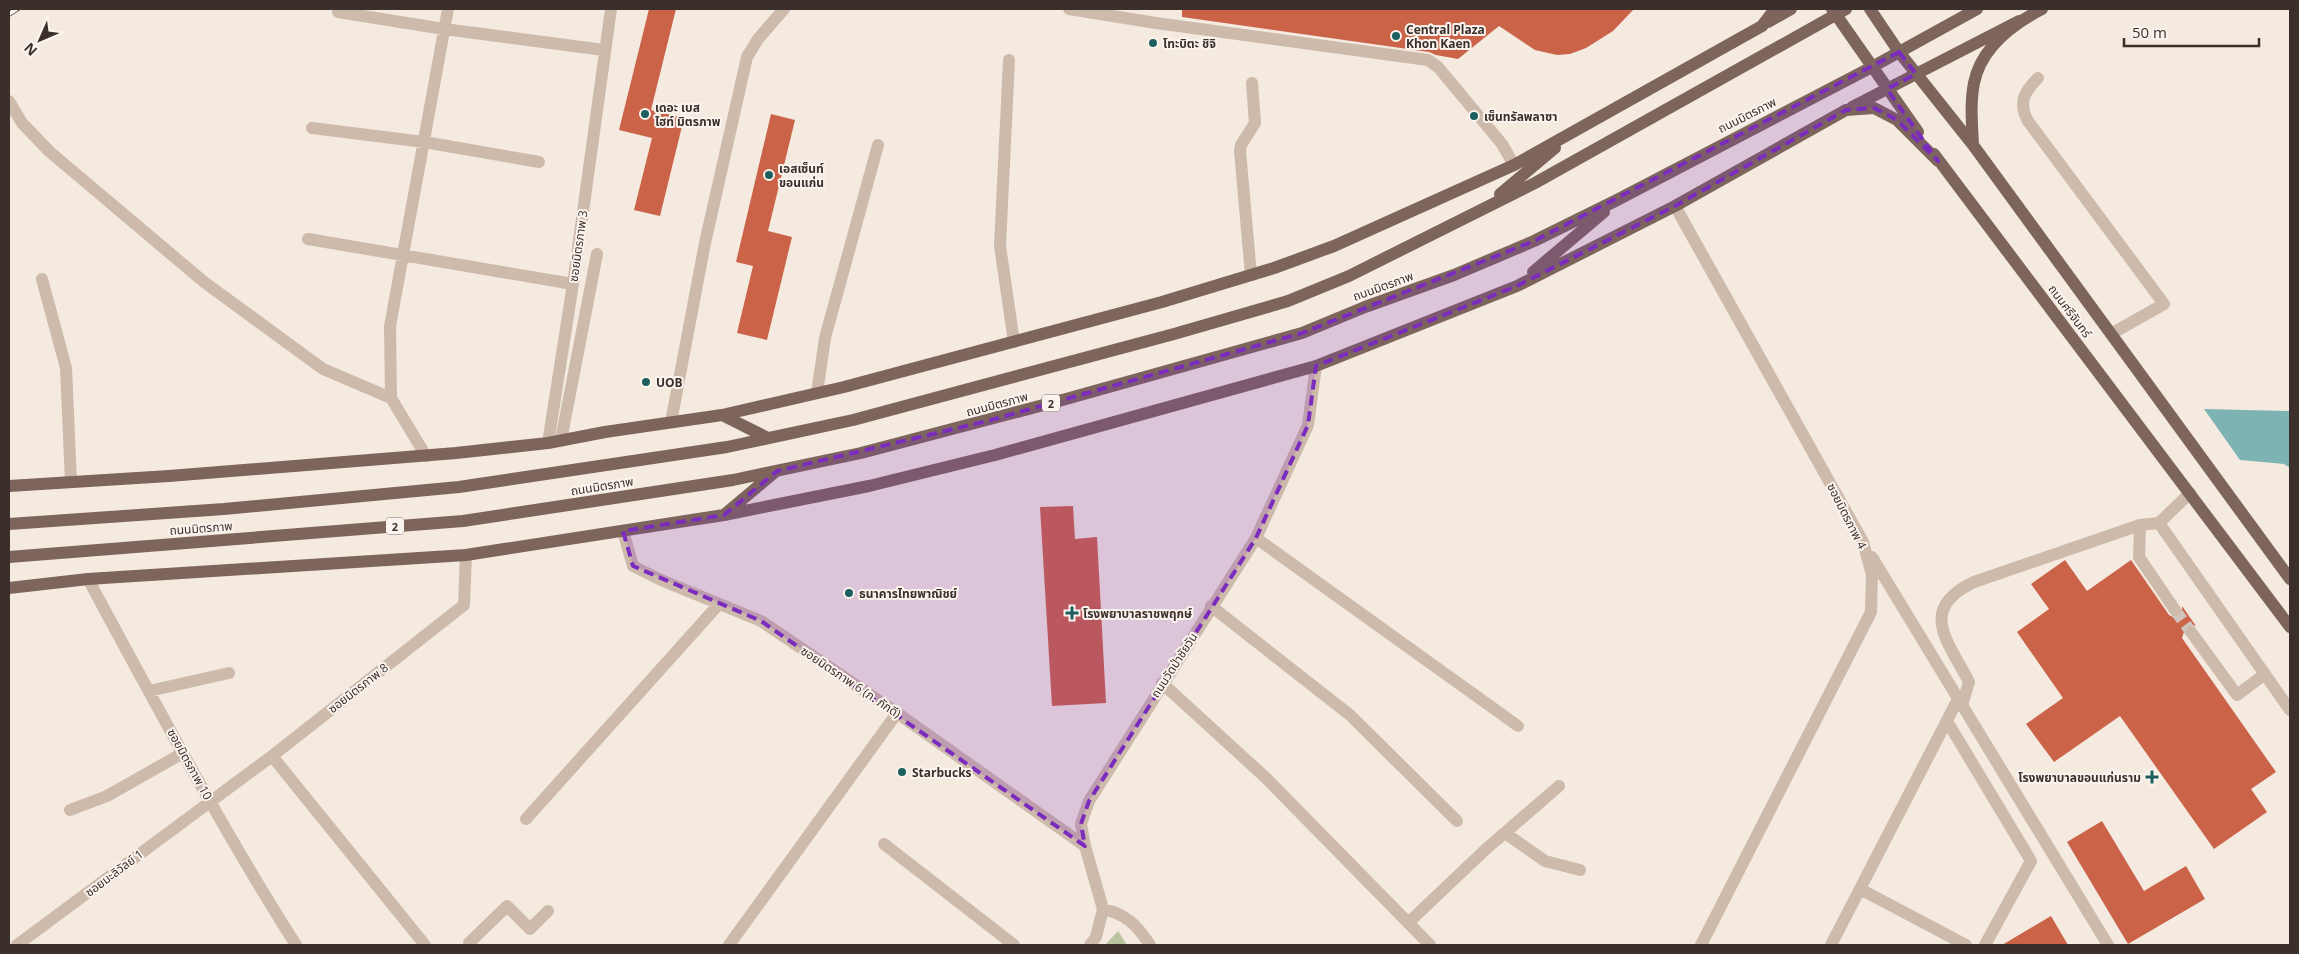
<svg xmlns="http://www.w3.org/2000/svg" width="2299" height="954" font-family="'Open Sans','Noto Sans Thai',sans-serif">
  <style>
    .green { fill: #bac59f }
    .water { fill: #7eb3b3 }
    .building { fill: #cb6348 }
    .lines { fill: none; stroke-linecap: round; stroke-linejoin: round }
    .minor-tunnel { stroke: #cfc5bc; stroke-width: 12; stroke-dasharray: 12 6; stroke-linecap: butt }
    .minor { stroke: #cebaab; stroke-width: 12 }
    .major { stroke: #7e655b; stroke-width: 12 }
    .rail-casing { stroke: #3b2f2b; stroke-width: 5.5 }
    .rail { stroke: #fbf4ee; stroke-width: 4; stroke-dasharray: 11; stroke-linecap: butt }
    .marked { fill: #7b2cbf; fill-opacity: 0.2; stroke: #7b2cbf; stroke-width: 4; stroke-dasharray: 10 6; stroke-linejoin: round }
    .poi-dot { fill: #1d5e5f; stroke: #fbf4ee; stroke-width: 2 }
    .labels { text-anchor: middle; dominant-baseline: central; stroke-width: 4; stroke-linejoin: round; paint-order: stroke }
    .shield { fill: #fbf4ee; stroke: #756a66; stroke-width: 1 }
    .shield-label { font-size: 11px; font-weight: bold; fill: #3b2f2b }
    .poi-label { font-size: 12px; font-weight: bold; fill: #3b2f2b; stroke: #fbf4ee; text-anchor: start }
    .street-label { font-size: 12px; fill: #3b2f2b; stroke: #fbf4ee }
  </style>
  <rect width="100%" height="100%" fill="#f4eae0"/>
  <!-- green -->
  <path class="green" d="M1118 931 1127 945H1105Z"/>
  <!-- water -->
  <path class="water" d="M2204 409 2290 411V468L2284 464 2240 460Z"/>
  <!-- building -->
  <path class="building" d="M649 9H676L651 110 684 118 660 216 634 210 652 138 619 130Z
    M1182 9H1634L1613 31 1586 48 1570 54 1557 55 1535 50 1499 26 1458 59 1436 55 1429 52 1182 17Z
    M771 114 795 120 768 231 792 237 767 340 737 333 753 266 736 262Z
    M1073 506 1075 539 1097 537 1106 703 1052 706 1040 507Z
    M2065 560 2087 591 2131 560 2169 615 2175 618 2179 617 2182 613V606L2196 626 2191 624 2186 626 2182 638 2276 772 2251 789 2267 812 2214 849 2120 716 2054 762 2026 724 2063 698 2017 632 2049 609 2031 584Z
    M2102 821 2144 891 2186 866 2205 899 2128 944 2067 842Z
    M2051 916 2068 945H2002Z"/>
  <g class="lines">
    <!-- minor-tunnel -->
    <path class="minor-tunnel" d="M2175 610 2191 632"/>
    <!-- minor -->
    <path class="minor" d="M1069 9 1156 23 1428 60 1438 67 1502 144 1514 165
      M338 12 444 29 604 50
      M1009 60 1000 246 1014 342
      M2038 78C2024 92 2018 103 2028 121L2164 304 2111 334
      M9 101 22 123 50 152 204 282 323 369 391 398
      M312 128 424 142 539 162
      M1675 206 1863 542 1872 575 1871 612 1701 945
      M308 239 573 284
      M1251 275 1240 151 1241 145 1255 123 1252 83
      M42 279 66 368 71 482
      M817 393 825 338 878 145
      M671 422 705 243 747 57 758 39 784 9
      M561 440 597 254
      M548 443 573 284 611 9
      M426 456 391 398 390 326 448 9
      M2190 493 2159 523 2290 710
      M2140 525 2139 557 2175 610
      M623 531 633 566 661 580 761 621 897 713 1085 846
      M1256 538 1518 726
      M1872 557 2108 945
      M88 579C155 703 221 827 296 945
      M1211 606 1350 715 1457 821
      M2191 632 2237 695 2265 674
      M1162 683 1266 778 1430 945
      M149 691 229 673
      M1962 705 1969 682C1948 641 1917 609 1974 582L2140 525 2159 523
      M1947 721 2031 861 1985 945
      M272 756 425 945
      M70 810 107 796 183 753
      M526 819 719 604
      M1505 833 1545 861 1580 870
      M884 844 1014 945
      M1860 889 1966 945
      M1103 909C1126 914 1137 925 1150 945
      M1408 923 1486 849 1559 786
      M17 945 272 756 464 605 466 555
      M471 945 469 943 507 906 530 929 548 911
      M729 945 897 713
      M1090 945 1096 937 1103 909 1085 846 1081 824 1089 801 1256 538 1308 425 1316 366
      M1831 945 1958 699"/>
    <!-- major -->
    <path class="major" d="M1832 9 1918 132
      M1870 9 1899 52 1973 145 2290 579
      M1768 22 1791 9
      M1852 107 2019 21
      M1973 145C1972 124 1970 103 1974 83 1981 48 2013 24 2042 9
      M1934 154 2290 627
      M1500 194 1555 148
      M1533 272 1604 212
      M722 415 768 438
      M9 486 169 476 456 453 548 443 605 432 722 415 844 387 1162 302 1274 268 1334 246 1514 165 1762 26 1775 9
      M725 514 775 472
      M9 524 224 509 459 487 727 447 853 420 1174 334 1288 301 1349 276 1535 183 1846 9
      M9 557 463 521 733 480 861 453 1066 399 1302 333 1365 307 1454 275 1534 241 1617 200 1872 67 1977 9
      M9 588 88 579 466 555 724 515 869 486 995 455 1316 366 1517 286 1675 206 1846 110 1874 108 1897 120 1938 161"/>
    <!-- rail casing -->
    <g class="rail-casing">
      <path id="rail" d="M9 14 17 9"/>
    </g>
    <!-- rail -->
    <use href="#rail" class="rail"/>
  </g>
  <!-- marked area -->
  <path class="marked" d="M1899 52 1916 74 1887 89 1938 161 1897 120 1874 108 1846 110 1675 206 1517 286 1316 366 1308 425 1256 538 1089 801 1081 824 1085 846 761 621 633 566 623 531 724 515 777 471 987 421 1302 333 1534 241Z"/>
  <!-- markers -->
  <g class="poi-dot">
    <circle cx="1396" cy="36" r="5"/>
    <circle cx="1153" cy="43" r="5"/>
    <circle cx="645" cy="114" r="5"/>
    <circle cx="1474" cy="116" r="5"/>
    <circle cx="769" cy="175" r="5"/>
    <circle cx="646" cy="382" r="5"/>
    <circle cx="849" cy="593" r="5"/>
    <path d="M1069.5 605.5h5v5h5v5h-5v5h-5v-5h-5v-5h5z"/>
    <circle cx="902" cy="772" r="5"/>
    <path d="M2149.5 769.5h5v5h5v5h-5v5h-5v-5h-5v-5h5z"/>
  </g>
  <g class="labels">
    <!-- shield labels -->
    <g class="shield">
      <rect x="1042" y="394.5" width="18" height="17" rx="4"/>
      <rect x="386" y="517.5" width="18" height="17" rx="4"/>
    </g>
    <g class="shield-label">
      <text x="1051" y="403">2</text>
      <text x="395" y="526">2</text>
    </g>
    <!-- poi labels -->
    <g class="poi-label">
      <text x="1406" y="29">Central Plaza<tspan x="1406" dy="14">Khon Kaen</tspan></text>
      <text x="1163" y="43">โทะบิตะ ชิจิ</text>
      <text x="655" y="107">เดอะ เบส<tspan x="655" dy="14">ไฮท์ มิตรภาพ</tspan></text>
      <text x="1484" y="116">เซ็นทรัลพลาซา</text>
      <text x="779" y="168">เอสเซ็นท์<tspan x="779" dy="14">ขอนแก่น</tspan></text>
      <text x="656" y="382">UOB</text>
      <text x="859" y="593">ธนาคารไทยพาณิชย์</text>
      <text x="1083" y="613">โรงพยาบาลราชพฤกษ์</text>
      <text x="912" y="772">Starbucks</text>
      <text x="2141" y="777" text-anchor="end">โรงพยาบาลขอนแก่นราม</text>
    </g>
    <!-- street labels -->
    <g class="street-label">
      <text transform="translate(1747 115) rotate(-27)">ถนนมิตรภาพ</text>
      <text transform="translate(578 246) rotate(-82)">ซอยมิตรภาพ 3</text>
      <text transform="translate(1383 286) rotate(-20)">ถนนมิตรภาพ</text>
      <text transform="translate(2070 311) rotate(53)">ถนนศรีจันทร์</text>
      <text transform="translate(997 404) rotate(-15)">ถนนมิตรภาพ</text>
      <text transform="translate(602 486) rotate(-9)">ถนนมิตรภาพ</text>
      <text transform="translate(1847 516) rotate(63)">ซอยมิตรภาพ 4</text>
      <text transform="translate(201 528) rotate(-4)">ถนนมิตรภาพ</text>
      <text transform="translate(1174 665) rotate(-57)">ถนนวัดป่าชัยวัน</text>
      <text transform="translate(851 682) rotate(34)">ซอยมิตรภาพ 6 (ภ. ภักดี)</text>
      <text transform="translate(358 688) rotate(-38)">ซอยมิตรภาพ 8</text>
      <text transform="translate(190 764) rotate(61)">ซอยมิตรภาพ 10</text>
      <text transform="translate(114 873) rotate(-37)">ซอยมะลิวัลย์ 1</text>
    </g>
  </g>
  <!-- border -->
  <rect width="2299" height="954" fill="none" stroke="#3b2f2b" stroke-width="20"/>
  <!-- north arrow -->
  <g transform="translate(40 40) rotate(225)" stroke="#fbf4ee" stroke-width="4" paint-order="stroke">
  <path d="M0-4L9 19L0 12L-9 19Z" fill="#3b2f2b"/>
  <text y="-8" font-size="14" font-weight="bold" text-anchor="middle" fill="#3b2f2b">N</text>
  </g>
  <!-- scale -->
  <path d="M2124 38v8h135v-8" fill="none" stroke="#3b2f2b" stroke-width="2.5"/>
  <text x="2132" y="38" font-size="15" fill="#3b2f2b" stroke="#fbf4ee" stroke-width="4" paint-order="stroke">50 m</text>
</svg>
